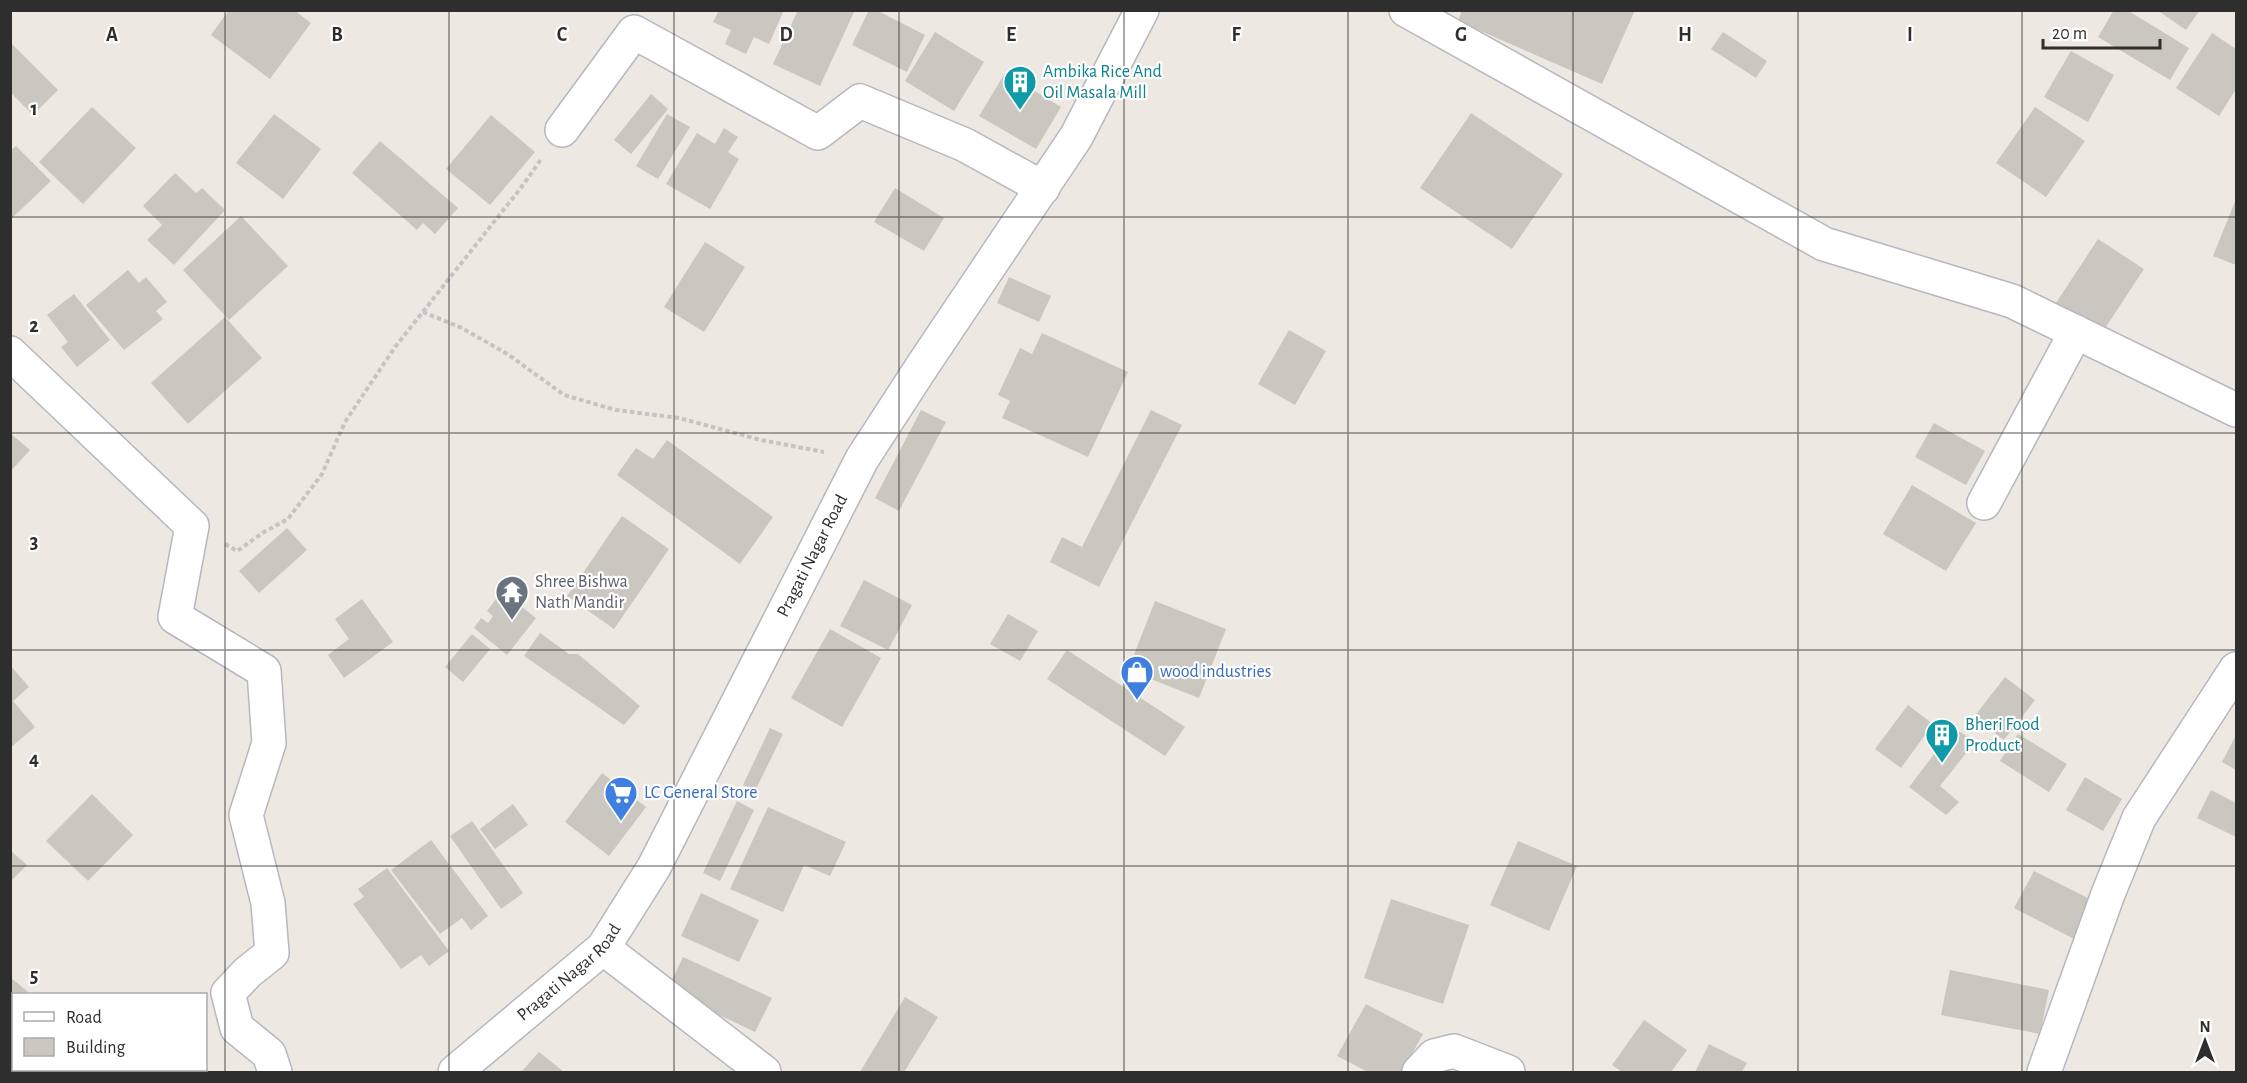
<svg xmlns="http://www.w3.org/2000/svg" width="2247" height="1083" font-family="'Alegreya Sans',sans-serif">
  <style>
    .building { fill: #cac6c0 }
    .lines { fill: none; stroke-linecap: round; stroke-linejoin: round }
    .minor-casing { stroke: #b5b8c0; stroke-width: 36 }
    .path { stroke: #c4c4c4; stroke-width: 4; stroke-dasharray: 4.5 3; stroke-linecap: butt }
    .minor { stroke: #fff; stroke-width: 33 }
    .grid { fill: none; stroke: #2e2e2e; stroke-width: 1.5; stroke-opacity: 0.55 }
    .labels { text-anchor: middle; dominant-baseline: central; stroke-width: 4.5; stroke-linejoin: round; paint-order: stroke }
    .culture-label { font-size: 18px; fill: #0d838f; stroke: #fff; text-anchor: start }
    .street-label { font-size: 18px; fill: #2e2e2e; stroke: #fff }
    .worship-label { font-size: 18px; fill: #5b616d; stroke: #fff; text-anchor: start }
    .shop-label { font-size: 18px; fill: #366cbe; stroke: #fff; text-anchor: start }
    .grid-label { font-size: 20px; text-anchor: middle; font-weight: bold; fill: #2e2e2e; stroke: #fff; stroke-width: 4.5; stroke-linejoin: round; paint-order: stroke }
  </style>
  <rect width="100%" height="100%" fill="#eee8e2"/>
  <!-- building -->
  <path class="building" d="M229 10H294L311 23 270 79 211 35Z
    M719 10H784L769 44 754 37 746 54 725 44 731 30 713 22Z
    M798 10 854 12 820 86 773 64Z
    M869 10H876L925 35 907 72 852 45Z
    M1462 10H1635L1602 84 1458 21Z
    M2114 10H2127L2189 48 2170 80 2098 37Z
    M2157 10H2200L2186 30Z
    M935 32 984 62 954 111 905 81Z
    M1723 32 1767 61 1756 78 1711 49Z
    M2212 33 2236 49V89L2219 116 2176 88Z
    M10 42 58 90 33 115 10 92Z
    M2071 51 2114 75 2088 122 2044 97Z
    M1005 73 1061 107 1036 149 979 116Z
    M651 94 668 109 631 154 614 140Z
    M92 107 136 148 83 204 39 162Z
    M2035 107 2085 141 2046 197 1996 163Z
    M1471 113 1563 174 1512 249 1420 188Z
    M274 114 321 149 283 199 236 163Z
    M667 114 690 127 658 179 636 166Z
    M491 115 535 152 490 205 446 169Z
    M724 128 738 137 728 152 739 159 710 209 666 184 697 133 715 144Z
    M380 141 458 208 435 234 423 223 417 230 352 173Z
    M16 146 51 181 10 220V151Z
    M175 173 196 193 202 188 225 210 174 265 147 240 162 225 143 206Z
    M895 188 944 218 924 251 874 222Z
    M2236 199V265L2213 256Z
    M241 216 288 266 229 320 183 270Z
    M2098 239 2144 269 2102 333 2056 303Z
    M705 242 745 267 704 332 664 307Z
    M128 270 139 283 146 277 167 302 156 311 163 319 124 350 86 305Z
    M1009 277 1051 296 1039 322 997 303Z
    M74 294 110 340 77 367 61 347 68 342 47 315Z
    M225 317 262 358 188 424 151 383Z
    M1289 330 1326 351 1295 405 1258 384Z
    M1042 333 1128 372 1088 457 1002 418 1010 401 998 395 1020 348 1032 354Z
    M921 410 946 422 899 511 875 498Z
    M1151 410 1182 425 1099 587 1050 562 1062 537 1082 547Z
    M1934 423 1985 451 1966 485 1915 457Z
    M10 433 30 450 10 472Z
    M667 440 773 517 740 564 617 475 636 448 653 459Z
    M1912 485 1976 523 1946 571 1883 534Z
    M622 516 669 549 614 629 567 596Z
    M287 528 307 550 259 593 239 571Z
    M864 580 912 605 888 650 840 626Z
    M502 591 536 618 507 655 474 628 481 618 488 623 493 616 487 611Z
    M362 599 393 642 344 678 328 655 349 639 335 619Z
    M1155 601 1226 629 1199 698 1128 670Z
    M1008 614 1038 631 1020 661 990 644Z
    M830 629 881 658 842 727 791 698Z
    M540 633 569 654H578L640 706 624 725 524 656Z
    M472 634 490 649 463 682 445 667Z
    M1067 650 1185 727 1165 756 1047 679Z
    M10 665 29 687 13 701 35 727 10 748Z
    M2005 677 2035 700 2004 740 1974 717Z
    M1908 705 1933 724 1901 768 1875 749Z
    M770 728 783 734 755 791 743 785Z
    M1954 728 1975 742 1940 786 1959 802 1946 815 1909 787Z
    M2018 734 2067 764 2049 792 2000 761Z
    M2236 735V770L2222 762Z
    M602 773 646 807 609 856 565 822Z
    M2085 777 2122 799 2103 831 2066 810Z
    M2211 790 2236 803V837L2197 818Z
    M92 794 133 835 88 881 46 841Z
    M737 801 754 810 720 881 703 873Z
    M513 804 528 825 495 849 480 829Z
    M768 807 846 842 830 876 804 865 783 912 730 889Z
    M472 821 523 893 501 909 450 836Z
    M431 840 488 916 471 930 462 918 440 934 391 870Z
    M1518 841 1577 866 1549 931 1490 905Z
    M10 850 27 865 10 882Z
    M387 868 449 951 429 966 421 955 401 969 353 904 364 897 358 889Z
    M2034 871 2096 902 2076 940 2014 908Z
    M701 893 759 920 739 962 681 936Z
    M1391 899 1469 925 1443 1004 1364 978Z
    M683 957 772 998 755 1032 667 990Z
    M1950 970 2049 990 2040 1034 1941 1015Z
    M10 977 28 992 25 994H14V1010L10 1007Z
    M905 997 938 1017 904 1072H860Z
    M1366 1004 1423 1034 1402 1072H1368L1337 1056Z
    M1644 1020 1687 1050 1671 1072H1622L1612 1065Z
    M1709 1044 1747 1063 1742 1072H1695Z
    M539 1052 564 1072H521Z"/>
  <g class="lines">
    <!-- minor casing -->
    <g class="minor-casing">
      <g id="minor">
        <path d="M1406 10 1824 244 2012 301 2236 410"/>
        <path d="M562 130 634 32 818 133 860 101 965 145 1043 188"/>
        <path d="M10 353 192 526 175 617 264 671 269 743 246 815 268 903 272 953 248 972 228 993 237 1028 269 1054 275 1072"/>
        <path d="M1984 503 2076 332"/>
        <path d="M603 948 764 1072"/>
        <path id="s1" d="M455 1072 603 948 654 867 862 459 923 365 1076 137 1142 10"/>
        <path d="M1419 1072 1434 1056 1454 1051 1508 1072"/>
        <path d="M2044 1072 2108 894 2139 818 2236 669"/>
      </g>
    </g>
    <!-- path -->
    <path class="path" d="M423 312 462 328 509 355 564 395 616 410 679 418 761 440 824 452
      M225 544 237 551 264 532 288 519 322 474 345 422 395 347 520 189 542 158"/>
    <!-- minor -->
    <use href="#minor" class="minor"/>
  </g>
  <!-- grid -->
  <path class="grid" d="M225 10V1072M449 10V1072M674 10V1072M899 10V1072M1124 10V1072M1348 10V1072M1573 10V1072M1798 10V1072M2022 10V1072M10 217H2236M10 433H2236M10 650H2236M10 866H2236"/>
  <!-- icons -->
  <defs>
    <g id="building-pin" transform="scale(1.725)"><path d="M0 17L-7.5 6A9.5 9.5 0 1 1 7.5 6Z" fill="#0f9aa8" stroke="#fff"/><path d="M-4-6H4V6H1V3H-1V6H-4ZM-2.5-4.3h1.7v1.8h-1.7ZM.8-4.3h1.7v1.8H.8ZM-2.5-1h1.7V.8h-1.7ZM.8-1h1.7V.8H.8Z" fill="#fff"/></g>
    <g id="temple-pin" transform="scale(1.725)"><path d="M0 17L-7.5 6A9.5 9.5 0 1 1 7.5 6Z" fill="#6b7280" stroke="#fff"/><path d="M0-6L5-2H3V0L6.5 2.5H4V6H1.5V3h-3V6H-4V2.5H-6.5L-3 0V-2H-5Z" fill="#fff"/></g>
    <g id="shop-pin" transform="scale(1.725)"><path d="M0 17L-7.5 6A9.5 9.5 0 1 1 7.5 6Z" fill="#3f7fe0" stroke="#fff"/><path d="M-5-2.5h2.3a2.7 3.5 0 0 1 5.4 0H5L5.5 6h-11ZM-1.5-2.5h3a1.5 2.3 0 0 0-3 0Z" fill="#fff"/></g>
    <g id="supermarket-pin" transform="scale(1.725)"><path d="M0 17L-7.5 6A9.5 9.5 0 1 1 7.5 6Z" fill="#3f7fe0" stroke="#fff"/><path d="M-6-5.5h2.5l.6 2H6L4.5 2H-2.5L-4.4-4H-6ZM-1.5 3.2a1.3 1.3 0 1 0 .1 0ZM3 3.2a1.3 1.3 0 1 0 .1 0Z" fill="#fff"/></g>
  </defs>
  <g fill-rule="evenodd">
    <use href="#building-pin" x="1020" y="82"/>
    <use href="#temple-pin" x="512" y="592"/>
    <use href="#shop-pin" x="1137" y="672"/>
    <use href="#building-pin" x="1942" y="735"/>
    <use href="#supermarket-pin" x="621" y="793"/>
  </g>
  <g class="labels">
    <!-- culture labels -->
    <g class="culture-label">
      <text x="1043" y="72">Ambika Rice And<tspan x="1043" dy="21">Oil Masala Mill</tspan></text>
      <text x="1965" y="725">Bheri Food<tspan x="1965" dy="21">Product</tspan></text>
    </g>
    <!-- street labels -->
    <g class="street-label">
      <text stroke="none"><textPath href="#s1" startOffset="638">Pragati Nagar Road</textPath></text>
      <text stroke="none"><textPath href="#s1" startOffset="152">Pragati Nagar Road</textPath></text>
    </g>
    <!-- worship labels -->
    <g class="worship-label">
      <text x="535" y="582">Shree Bishwa<tspan x="535" dy="21">Nath Mandir</tspan></text>
    </g>
    <!-- shop labels -->
    <g class="shop-label">
      <text x="1160" y="672">wood industries</text>
      <text x="644" y="793">LC General Store</text>
    </g>
  </g>
  <g class="grid-label">
    <text x="112" y="41">A</text>
    <text x="337" y="41">B</text>
    <text x="562" y="41">C</text>
    <text x="786" y="41">D</text>
    <text x="1011" y="41">E</text>
    <text x="1236" y="41">F</text>
    <text x="1461" y="41">G</text>
    <text x="1685" y="41">H</text>
    <text x="1910" y="41">I</text>
    <text x="34" y="115">1</text>
    <text x="34" y="332">2</text>
    <text x="34" y="548">3</text>
    <text x="34" y="765">4</text>
    <text x="34" y="982">5</text>
  </g>
  <!-- border -->
  <rect width="2247" height="1083" fill="none" stroke="#2e2e2e" stroke-width="24"/>
  <!-- legend -->
  <rect x="12" y="993" width="195" height="78" fill="#ffffff" stroke="#ababab" stroke-width="1.5"/>
  <rect x="24" y="1012" width="30" height="9" fill="#ffffff" stroke="#ababab" stroke-width="1.5"/>
  <text x="66" y="1023" font-size="18" fill="#2e2e2e">Road</text>
  <rect x="24" y="1038" width="30" height="18" fill="#cac6c0" stroke="#ababab" stroke-width="1.5"/>
  <text x="66" y="1053" font-size="18" fill="#2e2e2e">Building</text>
  <!-- north arrow -->
  <g transform="translate(2205 1041)" stroke="#ffffff" stroke-width="4.5" paint-order="stroke">
  <path d="M0-4.5L10 22L0 15L-10 22Z" fill="#2e2e2e"/>
  <text y="-9" font-size="16" font-weight="bold" text-anchor="middle" fill="#2e2e2e">N</text>
  </g>
  <!-- scale -->
  <path d="M2043 39v9h117v-9" fill="none" stroke="#2e2e2e" stroke-width="3"/>
  <text x="2052" y="39" font-size="18" fill="#2e2e2e" stroke="#ffffff" stroke-width="4.5" paint-order="stroke">20 m</text>
</svg>
